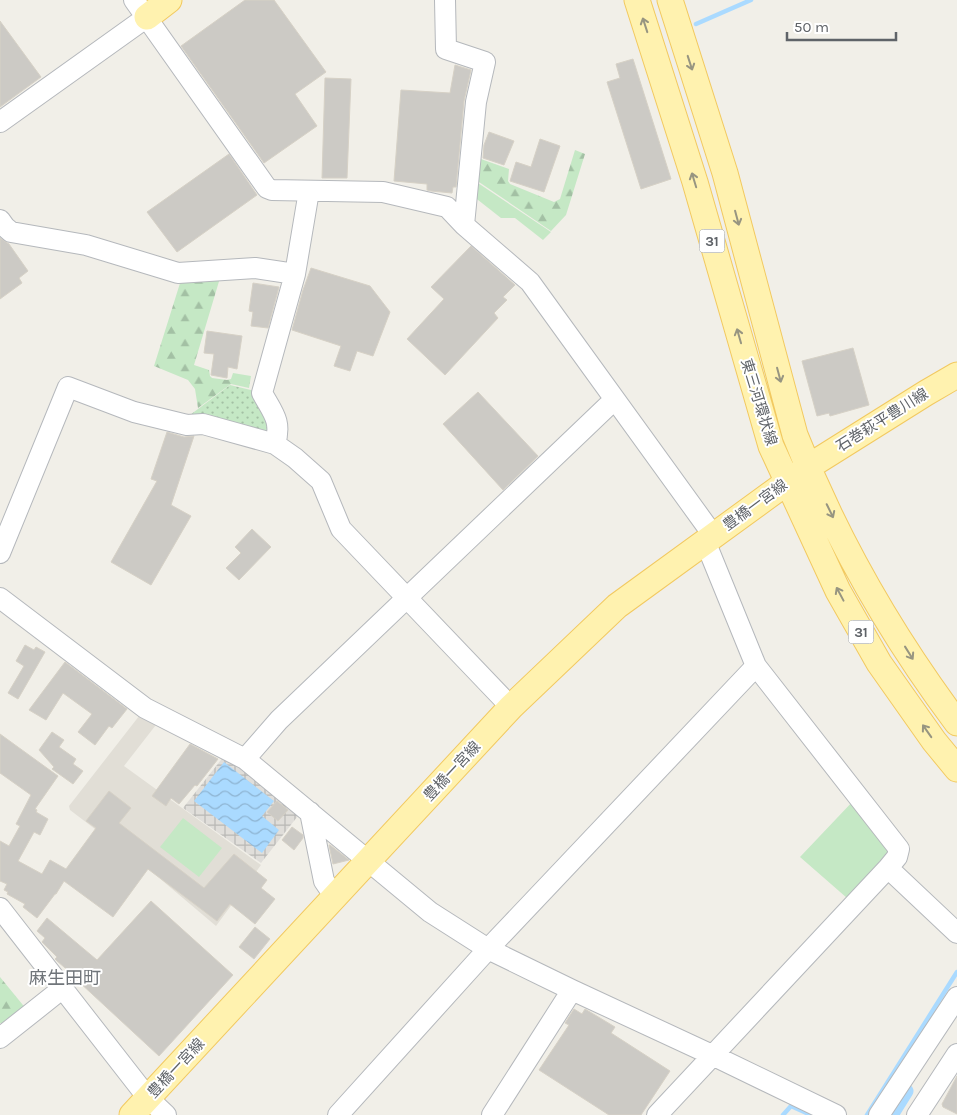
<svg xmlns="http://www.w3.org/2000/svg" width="957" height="1115" font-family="Karla,'Noto Sans JP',sans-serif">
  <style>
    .industrial { fill: url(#industrial-grid) }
    .education { fill: #e1ded6 }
    .green { fill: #c5e8c5 }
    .forest { fill: url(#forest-firs) }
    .park { fill: url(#park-dots) }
    .water { fill: url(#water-waves) }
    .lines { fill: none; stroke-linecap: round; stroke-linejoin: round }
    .stream { stroke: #aadaff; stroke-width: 4.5 }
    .canal { stroke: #aadaff; stroke-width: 15 }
    .building { fill: #cccac5; stroke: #d6d1c6 }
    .minor-casing { stroke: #b5b8bc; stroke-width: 22 }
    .major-casing { stroke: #f2c960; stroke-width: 27 }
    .minor { stroke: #fff; stroke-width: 20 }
    .major { stroke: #fff2af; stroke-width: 25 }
    .oneway { stroke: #979581 }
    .labels { text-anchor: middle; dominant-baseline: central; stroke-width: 4; stroke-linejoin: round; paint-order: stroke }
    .shield { fill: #fff; stroke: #8f9295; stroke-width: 1 }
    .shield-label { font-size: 14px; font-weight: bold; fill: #5f6368 }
    .street-label { font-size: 15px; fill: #5f6368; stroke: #fff }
    .quarter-label { font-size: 18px; fill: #70757a; stroke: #fff }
  </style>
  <defs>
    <pattern id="industrial-grid" width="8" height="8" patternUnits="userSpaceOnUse" patternTransform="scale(1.25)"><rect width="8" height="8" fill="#e0deda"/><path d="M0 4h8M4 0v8" fill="none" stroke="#b9b8b5"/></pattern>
    <pattern id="forest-firs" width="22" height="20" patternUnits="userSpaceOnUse" patternTransform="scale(1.25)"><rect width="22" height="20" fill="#c5e8c5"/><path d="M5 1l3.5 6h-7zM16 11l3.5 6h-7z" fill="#a3c0a4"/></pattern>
    <pattern id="park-dots" width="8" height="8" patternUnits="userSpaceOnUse" patternTransform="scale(1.25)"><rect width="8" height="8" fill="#c5e8c5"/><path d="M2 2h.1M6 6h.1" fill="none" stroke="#a3c0a4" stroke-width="1.8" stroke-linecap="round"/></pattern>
    <pattern id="water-waves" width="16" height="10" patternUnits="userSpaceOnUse" patternTransform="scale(1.25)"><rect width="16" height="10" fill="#aadaff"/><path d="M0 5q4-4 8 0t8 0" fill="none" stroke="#8eb4d2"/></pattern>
  </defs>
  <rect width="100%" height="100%" fill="#f1efe8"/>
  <!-- industrial -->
  <path class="industrial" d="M224 756 244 766 301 812 261 863 183 808Z"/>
  <!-- education -->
  <path class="education" d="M143 711 159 721 124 766 261 865 216 926 158 877 70 810 69 806Z"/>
  <!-- green -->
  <path class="green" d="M475 181 551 232 543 240 515 218H501L473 196Z
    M855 799 889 851 886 858 847 898 800 857Z
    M183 818 222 848 199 877 160 847Z"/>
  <!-- forest -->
  <path class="forest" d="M575 150 585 154 566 215 551 231 476 180 478 158 509 169 508 181 510 184 554 202 560 199Z
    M220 278 194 365 209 370 210 376 212 378 227 380 231 379 233 373 251 376 249 388 231 384 198 408 195 389 188 380 154 366 181 280Z
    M0 977 27 1010 9 1024 0 1023Z"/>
  <!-- park -->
  <path class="park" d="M230 385 259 392 273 435 190 415Z"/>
  <!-- water -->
  <path class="water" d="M224 762 274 801 262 816 279 830 262 853 194 801Z"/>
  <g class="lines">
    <!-- stream -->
    <path class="stream" d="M696 24 751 0
      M783 1115 791 1106 811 1115
      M867 1115 957 972"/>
    <!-- canal -->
    <path class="canal" d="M891 1115 906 1091"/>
  </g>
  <!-- building -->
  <path class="building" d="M245 0H274L326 72 295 94 317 126 264 163 181 46Z
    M0 21 41 77 0 107Z
    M633 59 671 179 641 189 607 82 620 78 616 64Z
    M455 65 471 70 464 101 456 187H453L452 193 431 191 427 190V184L394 181 401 90 450 93Z
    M325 78 351 79 347 178H322Z
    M489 132 514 141 504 165 483 158 484 145Z
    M540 139 560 146 544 192 510 181 516 162 531 167Z
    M229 154 257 195 177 252 147 212Z
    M0 238 9 244 28 271 19 278 22 283 0 299Z
    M471 246 515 285 503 297 507 300 494 313 498 318 445 375 407 339 444 299 431 287Z
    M311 268 370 286 390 312 373 356 357 351 350 371 334 366 341 346 292 330 303 290Z
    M253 283 279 287 268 328 251 326 253 312 249 311Z
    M207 331 242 336 237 369 228 367 227 378 211 375 214 354 204 353Z
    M853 348 869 405 830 416 829 413 817 416 802 361Z
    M478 392 538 456 503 490 443 424Z
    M167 432 184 437 194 436 171 505 191 516 151 585 111 562 157 481 151 479Z
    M252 529 271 547 239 580 226 568 241 553 235 547Z
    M25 645 34 650 36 647 45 652 18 699 8 693 24 666 16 661Z
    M65 662 127 709 112 728 109 726 95 745 78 732 92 714 63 693 46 720 29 710Z
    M52 732 64 740 59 747 76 759 73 764 83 771 73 784 52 769 54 767 39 750Z
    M0 734 58 776 35 809 37 810 36 812 48 819 40 835 34 832 18 861 42 874 50 860 66 869 96 828 86 821 109 791 131 808 119 823 204 888 234 854 267 880 261 888 275 899 255 924 230 904 217 921 148 869 113 917 64 881 56 894H55L37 918 23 907 25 904 7 894 8 892 4 890 7 884 0 881V841L9 846 20 826 16 824 31 795 0 773Z
    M190 744 218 759 197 786 195 785 179 804 171 798 166 806 152 796Z
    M277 801 288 810 278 821 267 812Z
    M292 827 303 835V838L294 850 282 840Z
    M329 845H330L349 860 333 864Z
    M151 901 233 975 159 1056 78 981 79 980 57 961 55 959 57 957 42 942 45 938 37 931 47 918 97 960Z
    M255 927 270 939 254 959 239 947Z
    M574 1009 582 1014 585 1009 615 1027 611 1033 670 1071 641 1115H609L539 1070 569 1025 565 1023Z
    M957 1076V1114L943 1107 942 1104Z"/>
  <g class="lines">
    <!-- minor casing -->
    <g class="minor-casing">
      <path id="minor" d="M134 0 267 188 272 190 383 192 447 207 464 225 530 282 713 535
        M445 0 446 49 485 62 476 102 464 225
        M0 122 147 17
        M0 220 5 227 11 232 86 245 178 273 255 268 295 274
        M275 444C282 421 273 413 262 393L295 274 309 191
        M0 553 68 387 134 412 187 425 203 424 275 444 295 458 321 481 341 529 511 707
        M0 598 145 708 245 759 430 912 488 949 572 990 712 1055 836 1115
        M245 759 279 720 614 400
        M310 812 324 881 335 897
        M888 868 957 933
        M0 908 148 1098 166 1115
        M0 1038 63 988
        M338 1115 488 949 756 666
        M492 1115 572 990
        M657 1115 888 868 897 857 899 849 756 666 705 541
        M879 1115 957 997
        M917 1115 957 1054"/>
    </g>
    <!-- major casing -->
    <g class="major-casing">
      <path id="major" d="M637 0 695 182 771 446 838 591 879 663 934 741 957 769
        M670 0 725 173 795 435C835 537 892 636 957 723
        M147 17 169 0
        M132 1115 511 707 617 606 808 467 926 393 957 375"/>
    </g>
    <!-- minor -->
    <use href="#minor" class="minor"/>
    <!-- major -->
    <use href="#major" class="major"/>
  </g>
  <!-- one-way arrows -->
  <defs><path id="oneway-shaft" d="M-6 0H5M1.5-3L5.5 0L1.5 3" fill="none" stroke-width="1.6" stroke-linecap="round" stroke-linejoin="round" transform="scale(1.25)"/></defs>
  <g class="oneway">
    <use href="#oneway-shaft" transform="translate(645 25) rotate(-108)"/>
    <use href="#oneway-shaft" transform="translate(690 63) rotate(72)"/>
    <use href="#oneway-shaft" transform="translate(694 180) rotate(-107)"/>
    <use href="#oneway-shaft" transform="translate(737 218) rotate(75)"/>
    <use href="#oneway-shaft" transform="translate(739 336) rotate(-106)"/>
    <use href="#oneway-shaft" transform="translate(779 375) rotate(75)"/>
    <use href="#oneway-shaft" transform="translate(830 511) rotate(64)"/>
    <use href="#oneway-shaft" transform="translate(840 594) rotate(-118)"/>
    <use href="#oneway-shaft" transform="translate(909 653) rotate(58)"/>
    <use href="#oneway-shaft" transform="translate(927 731) rotate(-125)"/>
  </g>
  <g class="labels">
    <!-- shield labels -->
    <g class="shield">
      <rect x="699.5" y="229.5" width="25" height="23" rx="4"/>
      <rect x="848.5" y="620.5" width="25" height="23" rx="4"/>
    </g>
    <g class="shield-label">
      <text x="712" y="241">31</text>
      <text x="861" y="632">31</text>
    </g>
    <!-- street labels -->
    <g class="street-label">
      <text transform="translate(759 402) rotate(73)">東三河環状線</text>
      <text transform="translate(882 420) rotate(-32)">石巻萩平豊川線</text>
      <text transform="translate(755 505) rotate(-36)">豊橋一宮線</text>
      <text transform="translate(452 771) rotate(-47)">豊橋一宮線</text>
      <text transform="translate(176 1068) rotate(-47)">豊橋一宮線</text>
    </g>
    <!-- quarter labels -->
    <g class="quarter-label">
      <text x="65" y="978">麻生田町</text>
    </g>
  </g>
  <!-- scale -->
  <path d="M787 32v8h109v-8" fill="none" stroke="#5f6368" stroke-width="2.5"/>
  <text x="794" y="32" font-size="15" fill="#5f6368" stroke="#ffffff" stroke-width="4" paint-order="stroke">50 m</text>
</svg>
